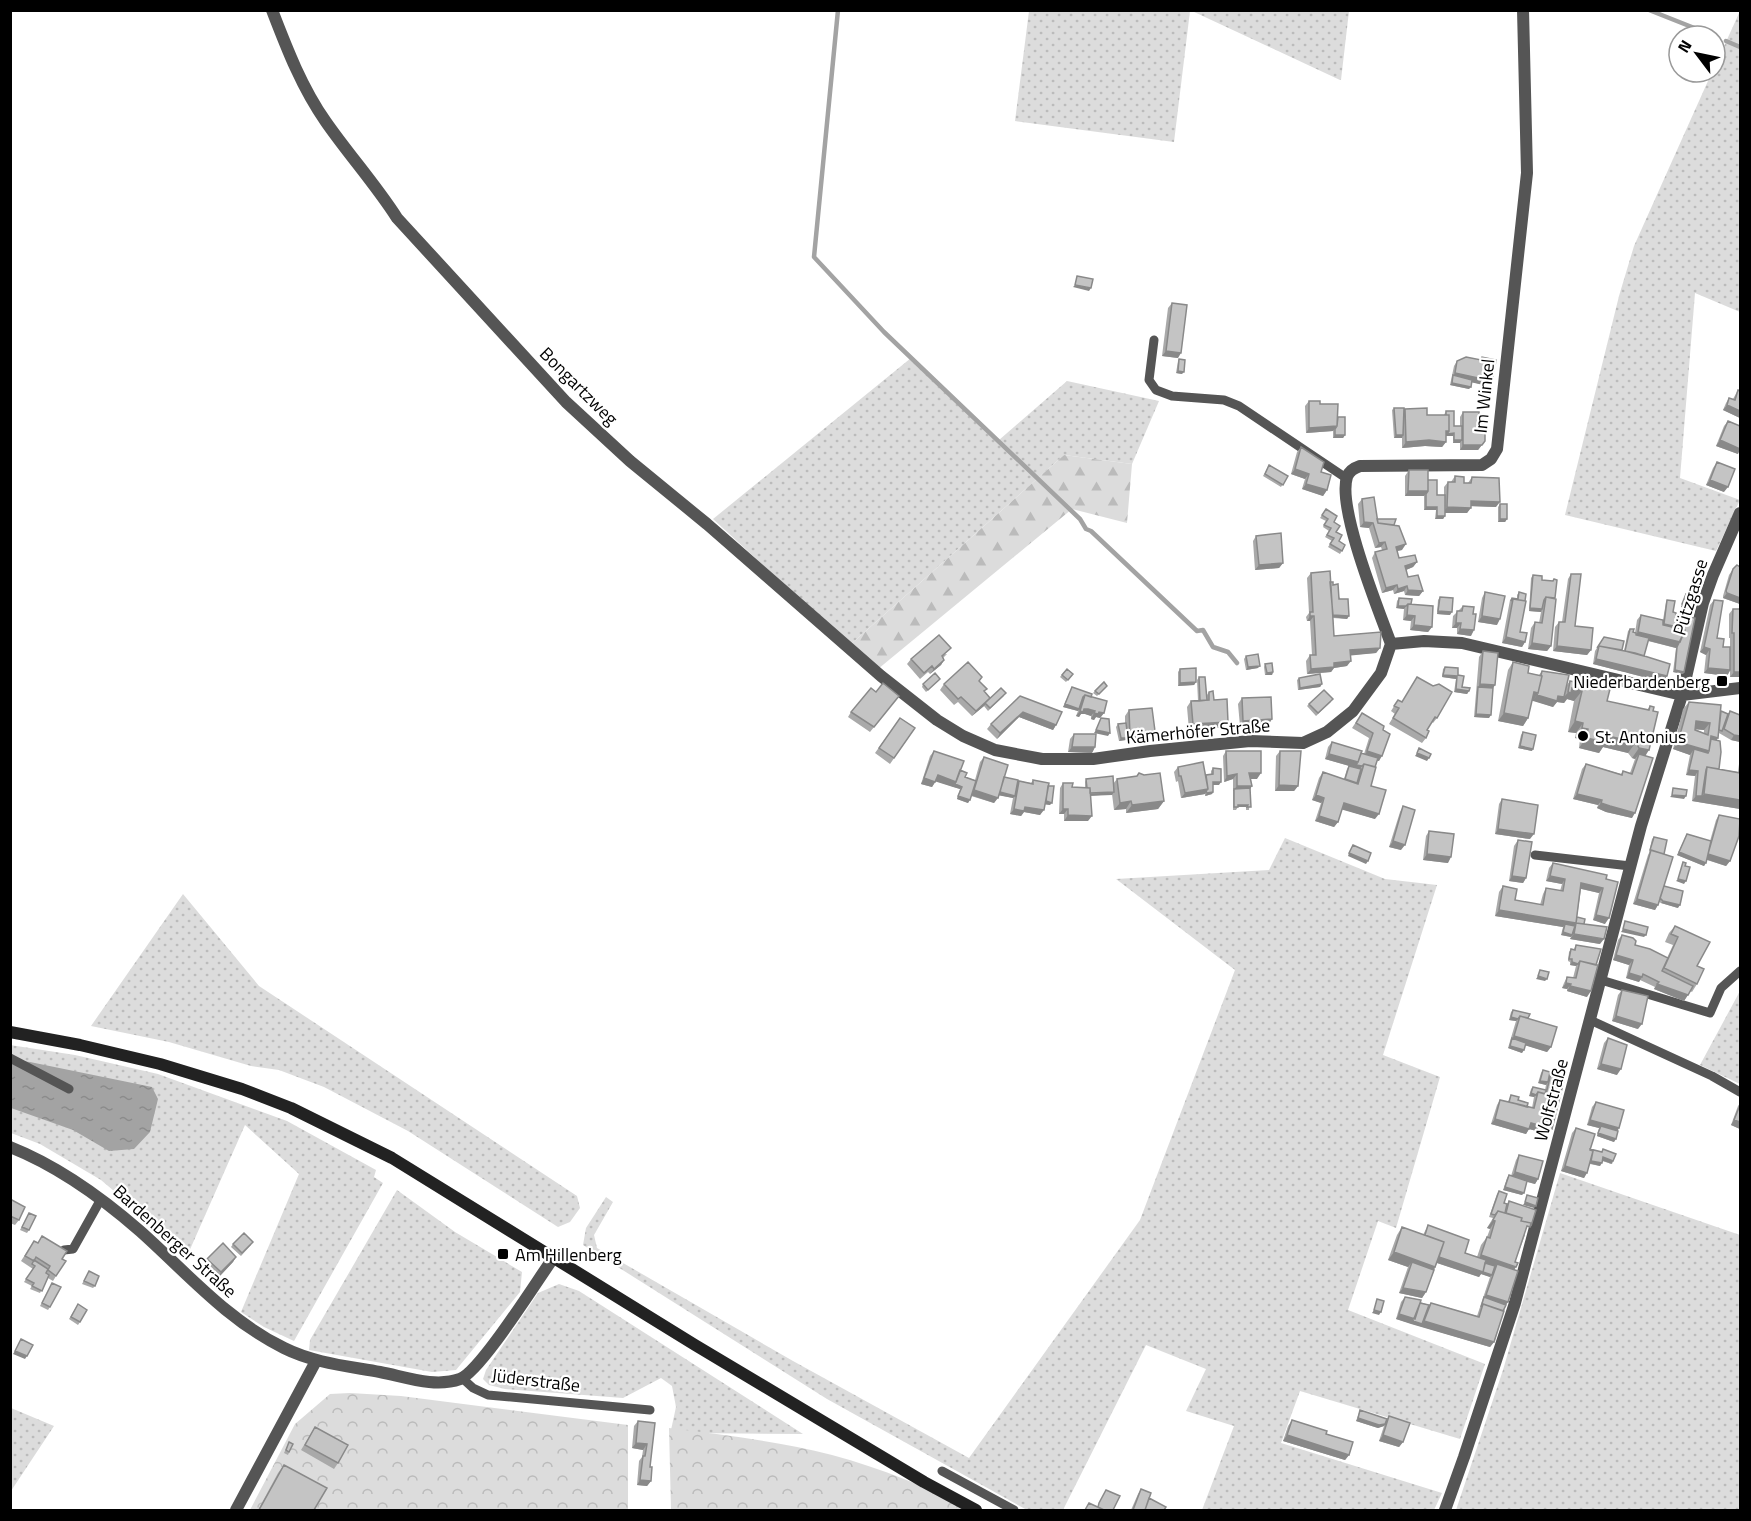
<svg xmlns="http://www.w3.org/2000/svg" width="1751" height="1521" font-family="'Titillium Web',sans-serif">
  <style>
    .grass { fill: url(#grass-dots) }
    .forest { fill: url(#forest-firs) }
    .park { fill: url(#park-crowns) }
    .water { fill: url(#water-ripples) }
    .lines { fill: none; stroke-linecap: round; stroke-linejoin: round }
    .stream { stroke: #a3a3a3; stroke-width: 4.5 }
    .lane { stroke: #555; stroke-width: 9 }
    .street { stroke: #555; stroke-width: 12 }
    .secondary { stroke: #222; stroke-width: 12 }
    .wall { fill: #a9a9a9; fill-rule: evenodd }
    .shaded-wall { fill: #898989 }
    .building { fill: #c4c4c4; stroke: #898989; stroke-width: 1.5; fill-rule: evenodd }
    .poi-dot { fill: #000; stroke: #fff; stroke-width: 2 }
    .labels { text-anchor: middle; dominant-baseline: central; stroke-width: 4.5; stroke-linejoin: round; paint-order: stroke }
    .street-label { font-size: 18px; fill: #000; stroke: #fff }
    .poi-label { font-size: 18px; fill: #000; stroke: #fff; text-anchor: start }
  </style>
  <defs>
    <pattern id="grass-dots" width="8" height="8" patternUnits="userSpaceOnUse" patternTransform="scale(1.5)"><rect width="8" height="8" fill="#dcdcdc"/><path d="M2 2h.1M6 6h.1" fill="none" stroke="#bbb" stroke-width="1.8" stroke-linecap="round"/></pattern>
    <pattern id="forest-firs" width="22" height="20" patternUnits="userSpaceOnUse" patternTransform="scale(1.5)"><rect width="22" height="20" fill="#dcdcdc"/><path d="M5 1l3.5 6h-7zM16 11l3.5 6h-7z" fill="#bbb"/></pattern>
    <pattern id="park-crowns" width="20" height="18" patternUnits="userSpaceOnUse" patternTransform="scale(1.5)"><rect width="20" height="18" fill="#dcdcdc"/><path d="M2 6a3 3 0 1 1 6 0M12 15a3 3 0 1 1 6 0" fill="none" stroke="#bbb"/></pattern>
    <pattern id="water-ripples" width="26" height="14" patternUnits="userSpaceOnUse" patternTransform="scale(1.5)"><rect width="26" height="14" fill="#a3a3a3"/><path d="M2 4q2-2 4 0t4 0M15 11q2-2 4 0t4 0" fill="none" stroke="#8b8b8b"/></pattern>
  </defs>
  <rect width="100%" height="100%" fill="#fff"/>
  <!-- grass -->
  <path class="grass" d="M1029 11H1190L1174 142 1015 121Z
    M1192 11H1349L1341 80H1340Z
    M1740 11V312L1695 293 1680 478 1740 500 1716 551 1565 515 1619 296 1634 246 1712 72H1715V66Z
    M911 358 999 440 1067 381 1159 401 1132 464 1064 455 850 645 713 519Z
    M1285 838 1385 879 1437 885 1383 1055 1440 1077 1396 1228 1378 1221 1348 1310 1485 1364 1460 1439 1300 1391 1281 1443 1442 1493 1434 1510H1202L1234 1426 1186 1411 1206 1369 1146 1345 1063 1510H1027L827 1399 583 1245 586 1228 606 1197 613 1202 594 1235 597 1248 793 1361 969 1458 1140 1220 1235 970 1116 879 1269 870Z
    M183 894 259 986 577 1196 580 1208 570 1222 558 1227 408 1131 324 1087 279 1070 251 1066 169 1042 91 1026Z
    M1740 991V1084L1700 1065Z
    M10 1045 75 1055 158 1074 287 1121 376 1170 374 1177 383 1183 294 1341 264 1327 241 1312 299 1174 245 1125 188 1254 101 1180 40 1144 11 1133Z
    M1560 1173 1740 1235V1510H1456L1503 1370Z
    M397 1190 455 1232 522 1272 520 1292 456 1370 432 1372 309 1350 310 1340Z
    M559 1284 579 1291 803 1434 691 1433 671 1430 676 1407 672 1386 661 1378 623 1398 505 1389 489 1385 483 1379 486 1370 538 1293Z
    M11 1408 54 1426 11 1491Z"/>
  <!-- forest -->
  <path class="forest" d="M1064 455 1132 464 1127 523 1072 509 878 669 850 645Z"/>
  <!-- park -->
  <path class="park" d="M350 1393 401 1396 628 1425V1510H250L295 1424 330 1394Z
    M669 1428C723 1435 778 1441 832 1455 882 1468 929 1489 977 1510H671Z"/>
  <!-- water -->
  <path class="water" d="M11 1060 30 1062 152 1087 158 1099 150 1132 134 1149 109 1151 73 1130 11 1108Z"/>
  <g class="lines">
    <!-- stream -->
    <path class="stream" d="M838 10 814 257 884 332 1080 519 1086 529 1091 531 1197 631 1203 630 1213 647 1228 652 1237 663
      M1649 10 1712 35
      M1726 41 1740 47"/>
    <!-- lane -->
    <path class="lane" d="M1154 340 1149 380 1156 390 1172 396 1224 400 1239 406 1346 478
      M1535 855 1630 866
      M1601 980 1710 1013 1721 988 1740 971
      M1590 1020 1712 1076 1740 1092
      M10 1058 69 1089
      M64 1250 73 1249 101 1199
      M462 1378 473 1388 488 1395 650 1410
      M942 1471 1014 1510"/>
    <!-- street -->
    <path class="street" d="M272 10C287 49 302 88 326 122 349 155 376 185 397 218L566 402 630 461 707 524 881 676 937 720 963 736 995 750 1042 759H1093L1150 751 1250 741 1303 743 1327 732 1353 711 1381 673 1391 644
      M1391 644C1379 611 1337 508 1347 477 1349 471 1354 468 1360 466L1482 465 1491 459 1497 449 1527 173 1523 10
      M1391 644 1424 641 1462 643 1682 695 1740 688
      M10 1147C58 1166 101 1197 140 1231 186 1272 227 1320 284 1348 314 1363 347 1366 380 1372 406 1377 435 1388 460 1379 481 1371 538 1279 554 1257
      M236 1510 316 1361
      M1445 1510 1464 1457 1515 1303 1641 826 1682 695 1703 603 1713 575 1740 513"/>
    <!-- secondary -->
    <path class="secondary" d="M10 1032 80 1045 160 1064 242 1089 291 1108 392 1158 695 1345 924 1482 976 1510"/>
  </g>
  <!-- wall -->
  <path class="wall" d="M1172 303 1178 358 1162 356 1168 308Z
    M1482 357 1492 381 1488 386 1472 382 1469 389 1450 385 1454 366 1457 361 1479 360Z
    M1179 359 1182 374 1176 373 1178 361Z
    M1738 390 1740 418 1723 410 1726 403 1729 398 1733 399Z
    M1309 401 1320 404 1338 417 1345 435 1343 438H1333V431L1306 433 1305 406Z
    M1394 408 1427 415H1444L1446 411 1454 426H1460V417L1463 412 1480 425 1485 441 1478 450H1460V443H1453V436H1446V442L1442 447 1425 446 1402 448V438H1394L1392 410Z
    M1728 421 1738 454 1716 446 1724 426Z
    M1301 447 1321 472 1327 490 1323 496 1302 489 1305 479 1291 474 1297 452Z
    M1717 462 1724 492 1706 485 1713 468Z
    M1269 465 1288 476 1281 487 1263 476Z
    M1409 470 1428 480 1437 495H1444V487L1448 482H1451L1455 476 1464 483H1468L1472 477 1496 507 1471 506 1467 513H1445V516L1443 519H1435L1436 510H1424V496H1405V476Z
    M1362 499 1377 519 1394 525 1402 550 1397 551 1399 558 1417 562 1413 567 1406 570 1408 577 1423 591 1419 596 1405 595 1404 591 1394 594 1393 590 1382 593 1372 558 1375 552 1382 550 1381 547 1375 548 1369 528 1360 527 1358 504Z
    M1500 504 1507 519 1505 522H1498V507Z
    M1326 509 1334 522 1339 541 1345 545 1340 554 1328 547 1332 541 1325 537 1329 531 1323 527 1326 521 1320 518Z
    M1256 536 1283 563 1279 568 1255 570 1253 541Z
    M1733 569 1740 604 1723 598V596L1729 575Z
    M1311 573 1330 582 1333 585 1349 616 1347 619 1333 618 1334 636 1380 648 1376 653 1350 655 1347 666 1334 668 1331 672 1307 674 1306 661 1310 655H1312L1310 621H1307L1306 617 1309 613 1307 578Z
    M1571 574 1575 626 1591 650 1587 655 1553 651 1555 627 1559 622H1562L1568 579Z
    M1533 575 1542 580 1552 581 1554 579 1555 598 1551 646 1547 651 1528 649 1531 628 1535 622 1539 623 1541 612 1529 611 1531 578Z
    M1485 592 1497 625 1478 622 1482 598Z
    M1519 592 1520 632 1525 642 1522 647 1502 643 1510 600 1512 598 1517 599V595Z
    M1440 597 1450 615 1437 614 1438 600Z
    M1399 598 1411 604 1432 627 1428 632 1410 630 1411 621 1403 620 1404 609 1396 608 1397 601Z
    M1667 600 1673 612 1676 615 1684 672 1683 674 1673 672 1676 648 1648 641 1644 656 1667 676 1663 682 1593 664 1595 651 1604 637 1624 651 1628 631 1630 629 1633 632 1635 633 1637 620 1641 615 1663 620 1666 602Z
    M1714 600 1717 638 1730 661V638H1729V614L1733 609H1739L1740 605V677H1730V671L1727 676 1704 673 1706 655 1700 652 1710 605Z
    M1463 606 1471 636 1457 634V628H1452L1453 616Z
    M1483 651 1495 685 1493 688 1489 718 1474 717 1479 657Z
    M947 654 943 658 944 660 941 665 930 674 928 672 920 679 907 664 911 659Z
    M1246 656 1258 668 1246 670 1244 659Z
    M1513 662 1528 673 1539 675 1542 671 1566 686 1570 681 1607 701 1647 710 1650 706 1646 756 1632 818 1606 812 1597 808 1598 805 1573 799 1582 769 1586 764 1621 774 1623 771 1630 773 1635 759 1632 758 1628 753 1603 747 1599 753 1579 748 1580 739 1575 738 1576 733 1568 732 1574 701 1567 699 1564 703 1557 702 1553 707 1532 700 1528 718 1523 726 1498 721 1508 670Z
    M1265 664 1273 672 1272 675H1265L1264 667Z
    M1445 667 1458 675 1462 687 1469 691 1467 694 1454 692 1456 679 1442 677 1443 669Z
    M1067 669 1073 674 1066 682 1060 677Z
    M1180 669 1196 682 1194 685 1178 686V672Z
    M1199 677 1207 695 1209 692 1228 722 1224 727 1189 730 1187 707 1191 701H1198L1197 680Z
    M1417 677 1437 718 1433 723 1432 722 1427 730 1426 738 1422 743 1389 724 1395 714 1391 711 1398 700 1402 702Z
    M1299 678 1322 684 1320 687 1298 690 1297 680Z
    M940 679 926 692 922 687 923 684Z
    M979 681 985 692 990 698 1004 696 988 711 984 706 972 716 958 702 954 705 940 690 944 684Z
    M1107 686 1097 696 1093 693 1095 691Z
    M1072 687 1091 697 1104 713 1100 718 1096 717 1094 720 1091 719V716L1085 714H1081L1079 717 1076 716 1078 711 1063 707Z
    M876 692 899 696 870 732 848 717 851 712Z
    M1020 696 1056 725 1053 730 1019 717 997 739 987 729 991 724Z
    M1242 698 1272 719 1268 725 1240 726 1238 704Z
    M1331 702 1316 716 1307 706 1309 704Z
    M1689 702 1728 714 1730 711 1740 715V742L1731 740 1719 733 1716 740 1719 769 1738 772 1740 756V809L1692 801 1695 776 1686 775 1690 755 1673 749 1683 709ZM1695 729 1704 730V733Z
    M1129 710 1155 731 1152 736 1119 741 1116 727 1118 724 1125 723V716Z
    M1362 713 1383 730 1379 761H1377L1371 786 1375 819 1342 809 1338 822 1334 827 1315 821 1321 803 1312 800 1319 778 1323 772 1344 779 1347 769 1349 766 1360 769 1325 759 1328 747 1332 742 1364 754 1369 738 1352 728Z
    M900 718 915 728 890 764 875 753Z
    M1523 732 1532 751 1518 748 1521 735Z
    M1074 734 1095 747 1092 753 1068 752 1070 739Z
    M934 751 960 770 965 777 975 780 980 762 984 757 1004 777 1017 784 1019 781 1031 783 1033 780 1048 786 1050 805 1045 804 1040 815 1024 812 1021 816 1010 814 1013 798 999 795 994 803 971 796 968 803 957 799 960 789 936 781 932 787 921 784 930 756Z
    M1226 751 1257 779H1251L1252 786 1250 788 1249 810H1246V807H1238L1236 810H1233V779L1224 782 1223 756Z
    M1280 751 1298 786 1294 791H1275L1276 756Z
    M1178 767 1206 775 1211 774V771L1213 768 1219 785H1213V792L1212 794 1205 796V794L1181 798 1178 781 1176 782 1174 772Z
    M1086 779 1113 784 1117 779 1164 801 1158 809 1126 813V809L1114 810 1112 794 1090 796 1088 821H1064V814H1059L1060 788 1063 783 1072 787 1085 788V782Z
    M1502 799 1530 839 1495 834 1499 804Z
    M1403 806 1401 850 1389 847 1400 812Z
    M1719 815 1730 861 1726 866 1707 860 1704 866 1677 855 1687 834 1710 841 1716 820Z
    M1429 831 1448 863 1423 860 1426 836Z
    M1654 837 1664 854V886L1678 908 1661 903 1659 902 1655 910 1633 904 1648 855 1649 853 1652 839Z
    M1518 840 1526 878 1523 883 1509 881 1514 846Z
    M1553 863 1606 879 1605 924 1593 920 1599 893 1581 889 1577 917 1584 924 1600 944 1570 939 1571 937 1561 935 1563 927 1495 916 1499 892 1503 886 1515 900 1540 905 1543 894 1546 888 1560 891 1562 884 1546 881 1549 868Z
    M1675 926 1697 966V984L1692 992 1690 991 1684 1001 1654 989 1655 987 1640 980 1639 982 1626 978 1629 965 1613 960 1618 940 1622 935 1635 945 1667 958 1673 945 1665 942 1669 933Z
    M1576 945 1587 997 1567 991V989L1562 988 1564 983 1567 977 1573 978 1576 966 1570 965V962L1568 961 1569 952 1571 949H1574Z
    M1622 990 1638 1029 1612 1021 1618 995Z
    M1513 1010 1528 1019 1551 1047 1547 1052 1525 1045 1522 1053 1508 1048 1516 1021 1509 1020 1511 1012Z
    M1608 1038 1617 1075 1597 1069 1604 1043Z
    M1552 1069V1129L1548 1134 1529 1129 1526 1134 1491 1124 1497 1105 1500 1100 1508 1102 1511 1095 1527 1107 1532 1108 1534 1097 1529 1096 1531 1089 1533 1087 1545 1090 1546 1085 1538 1083 1541 1073 1543 1070 1550 1072Z
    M1596 1102 1617 1131 1614 1142 1597 1136 1599 1128 1587 1125 1592 1107Z
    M1740 1103V1129L1731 1125 1738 1106Z
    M1576 1128 1590 1149 1612 1164 1602 1161 1600 1166 1590 1164 1584 1178 1561 1171 1572 1133Z
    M1519 1155 1538 1179 1535 1184 1527 1182 1522 1195 1503 1190 1507 1178 1509 1175 1511 1176 1516 1160Z
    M1499 1191 1504 1203 1507 1204 1509 1201 1525 1235 1515 1262 1508 1302 1506 1305 1494 1342 1490 1347 1396 1319 1401 1302 1405 1297 1429 1305 1431 1303 1477 1316 1490 1277 1481 1274 1479 1277 1437 1263 1426 1292 1422 1298 1399 1293 1408 1267 1388 1260 1397 1235 1402 1227 1423 1235 1428 1225 1465 1253 1477 1257 1481 1245 1487 1237 1490 1229 1487 1228 1493 1218 1489 1217 1497 1194Z
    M10 1199 19 1220 15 1225 10 1223Z
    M29 1213V1230L27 1233 20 1230Z
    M34 1241 62 1259 56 1276 53 1281 48 1278 40 1293 30 1289 32 1286 24 1282 33 1269 21 1261Z
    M233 1244 251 1245 241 1256 231 1247Z
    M236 1257 233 1262 218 1278 204 1264 207 1259Z
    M89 1271 95 1286 93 1288 82 1284Z
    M52 1283 50 1307 48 1310 40 1306Z
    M78 1304 80 1322 78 1325 69 1319Z
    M1360 1410 1387 1419 1389 1416 1403 1442 1399 1447 1379 1441 1384 1426 1378 1428 1356 1421Z
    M1292 1420 1326 1434 1349 1455 1345 1460 1283 1441 1288 1426Z
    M638 1421 655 1423 650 1467 651 1481 647 1486 637 1485 639 1461 642 1457 643 1450 632 1448 634 1426Z
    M315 1427 338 1463 334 1469 301 1450Z
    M289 1442V1452L288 1455 284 1453Z
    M284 1465 314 1510H258L278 1473Z
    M1141 1489 1149 1498 1164 1510H1131L1138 1494Z"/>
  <!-- shaded-wall -->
  <path class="shaded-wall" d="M1075 285 1091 288 1089 291 1073 287Z
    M1166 351 1181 353 1178 358 1162 356Z
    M1178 371 1184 372 1182 374 1176 373Z
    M1455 373 1492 381 1488 386 1452 378Z
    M1452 383 1471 387 1469 389 1450 385Z
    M1727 405 1740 411V418L1723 410Z
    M1337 426 1333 431 1306 433 1309 428Z
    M1446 431H1449L1454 433 1453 436H1442Z
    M1335 435H1345L1343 438H1333Z
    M1396 435H1403L1402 438H1394Z
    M1429 440 1446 442 1442 447 1425 446 1402 448 1406 442Z
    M1454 440H1462L1460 443H1453Z
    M1720 440 1740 449V450L1738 454 1716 446Z
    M1485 441 1478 450H1460L1463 445Z
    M1295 469 1309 474 1305 479 1291 474Z
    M1710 480 1728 487 1724 492 1706 485Z
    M1306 484 1327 490 1323 496 1302 489Z
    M1408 491H1428L1424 496H1405Z
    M1471 501 1500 502 1496 507 1467 506Z
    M1426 507H1437L1436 510H1424Z
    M1447 507 1471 508 1467 513H1443Z
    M1437 516H1445L1443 519H1435Z
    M1500 519H1507L1505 522H1498Z
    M1364 522 1373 523 1369 528 1360 527Z
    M1385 542 1381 547 1375 548 1379 543Z
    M1406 544 1402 550 1392 552 1396 547Z
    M1417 562 1413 567 1401 572 1405 566Z
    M1283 563 1279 568 1255 570 1259 565Z
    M1397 585 1393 590 1382 593 1386 588Z
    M1407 586 1404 591 1394 594 1398 589Z
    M1408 590 1423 591 1419 596 1405 595Z
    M1727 593 1740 598V604L1723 598Z
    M1682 604 1690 606 1689 609 1681 607Z
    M1398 606H1406L1404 609 1396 608Z
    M1530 608 1542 609 1541 612 1529 611Z
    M1438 611 1452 612 1450 615 1437 614Z
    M1333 615 1349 616 1347 619 1331 617Z
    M1407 615 1415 616 1411 621 1403 620Z
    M1310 616H1314L1310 621H1307Z
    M1482 616 1500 619 1497 625 1478 622Z
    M1456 623H1461L1457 628H1452Z
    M1414 625 1432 627 1428 632 1410 630Z
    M1460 629 1474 630 1471 636 1457 634Z
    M1638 632 1680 642 1676 648 1634 637Z
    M1506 637 1525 642 1522 647 1502 643Z
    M1532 643 1551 646 1547 651 1528 649Z
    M1557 646 1591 650 1587 655 1553 651Z
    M1704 647 1710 649 1706 655 1700 652Z
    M1380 648 1376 653 1346 656 1350 650Z
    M1596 659 1667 676 1663 682 1593 664Z
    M944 660 941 665 930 674 934 669Z
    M1351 661 1347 666 1334 668 1331 672 1307 674 1311 669 1334 663Z
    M1260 666 1258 668 1246 670 1248 667Z
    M1708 668 1730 670 1727 676 1704 673Z
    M1675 670 1684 672 1683 674 1673 672Z
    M1273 672 1272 675H1265L1267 673Z
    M1734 672H1740V677H1730Z
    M1443 675 1457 676 1456 679 1442 677Z
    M1196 682 1194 685 1178 686 1180 683Z
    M1322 684 1320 687 1298 690 1300 688Z
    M1480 684 1495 685 1491 691 1478 687Z
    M1572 688 1582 691 1574 701 1567 699 1564 703 1557 702 1553 707 1533 701 1537 695 1558 696 1564 697Z
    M1456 689 1469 691 1467 694 1454 692Z
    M1534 692 1538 693 1533 701 1528 700Z
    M990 698 984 706 972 716 976 711Z
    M1065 704 1079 709 1078 711 1063 707Z
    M1084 709H1088L1095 711 1091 716 1085 714H1081L1079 717 1076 716 1080 711Z
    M1023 712 1056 725 1053 730 1019 717 997 739 1000 733Z
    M1099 712 1104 713 1100 718 1096 717 1094 720 1091 719 1094 713Z
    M1504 713 1528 718 1523 726 1498 721Z
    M1476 714 1491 715 1489 718 1474 717Z
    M1272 719 1268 725 1240 726 1243 721Z
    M1575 721 1583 723 1576 733 1568 732Z
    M1696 721 1710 723 1704 730 1691 729Z
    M1228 722 1224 727 1189 730 1193 724Z
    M1582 728 1588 729 1580 739 1575 738Z
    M1096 730 1110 733 1108 736 1094 733Z
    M1155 731 1152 736 1126 740 1130 735Z
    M1734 735 1740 736V742L1731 740Z
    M1608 736 1636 742 1628 753 1603 747 1599 753 1579 748 1586 738Z
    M1711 736 1718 738 1713 746 1709 739Z
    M1121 738H1128L1126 740 1119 741Z
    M1678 742 1709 751 1704 759 1694 749 1690 755 1673 749Z
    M1520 746 1533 749 1532 751 1518 748Z
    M1072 747H1095L1092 753 1068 752Z
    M1639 748 1649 750 1642 761 1639 754 1635 759 1632 758Z
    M1367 751 1382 756 1379 761 1364 757Z
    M1417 753 1429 758 1427 761 1415 756Z
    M1329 754 1358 762 1362 766 1360 769 1325 759Z
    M1689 770 1698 771 1695 776 1686 775Z
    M1249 773H1261L1257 779H1246Z
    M1237 774 1233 779 1224 782 1227 776Z
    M938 775 956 782 953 787 934 781Z
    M924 778 935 782 932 787 921 784Z
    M1213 782H1221L1219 785H1212Z
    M955 784 962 787 960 789 953 787Z
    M1279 785 1298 786 1294 791H1275Z
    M1237 786H1252L1249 791H1233Z
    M1208 789 1205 794 1181 798 1185 793Z
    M974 790 998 798 994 803 970 795Z
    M999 792 1015 796 1013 798 997 795Z
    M1114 792 1112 795 1086 796 1088 794Z
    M1213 792 1212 794 1205 796 1207 793Z
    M1577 794 1602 800 1598 805 1573 799Z
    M1704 794 1740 800V809L1692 801 1696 796H1702Z
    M1316 795 1324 798 1321 803 1312 800Z
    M1672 795 1686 796 1684 799 1670 797Z
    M958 796 970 800 968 803 957 799Z
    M1044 801 1052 803 1050 805 1042 804Z
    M1131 801 1126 809 1114 810 1120 803Z
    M1164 801 1158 809 1126 813 1132 805Z
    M1344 803 1379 814 1375 819 1340 809Z
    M1601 803 1635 813 1632 818 1606 812 1597 808Z
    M1238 805H1248L1246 807H1236Z
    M1025 807 1044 810 1040 815 1024 812 1021 816 1010 814 1014 809Z
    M1063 809H1068L1064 814H1059Z
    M1068 815 1092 816 1088 821H1064Z
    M1319 816 1338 822 1334 827 1315 821Z
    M1498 829 1534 834 1530 839 1495 834Z
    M1393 841 1405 845 1401 850 1389 847Z
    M1679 852 1706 863 1704 866 1677 855Z
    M1349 853 1368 861 1366 864 1348 856Z
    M1427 854 1451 857 1448 863 1423 860Z
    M1708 854 1730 861 1726 866 1705 859Z
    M1512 876 1526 878 1523 883 1509 881Z
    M1550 876 1565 879 1562 884 1546 881Z
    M1678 879 1686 881 1684 884 1676 881Z
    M1581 883 1603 888 1599 893 1578 888Z
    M1637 899 1658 905 1655 910 1633 904Z
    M1663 901 1680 905 1678 908 1661 903Z
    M1499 910 1576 923 1573 928 1565 924 1563 927 1495 916Z
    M1596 915 1609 918 1605 924 1593 920Z
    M1623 929 1646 935 1644 937 1621 932Z
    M1563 932 1572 935 1571 937 1561 935Z
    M1574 934 1604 939 1600 944 1570 939Z
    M1616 955 1633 960 1629 965 1613 960Z
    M1572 962 1578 964 1576 966 1570 965Z
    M1629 973 1642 977 1639 982 1626 978Z
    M1538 976 1547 979 1545 981 1536 979Z
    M1566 983 1571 984 1567 989 1562 988Z
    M1657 984 1688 995 1684 1001 1654 989Z
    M1570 986 1591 991 1587 997 1567 991Z
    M1616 1016 1642 1024 1638 1029 1612 1021Z
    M1511 1017 1518 1019 1516 1021 1509 1020Z
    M1514 1036 1551 1047 1547 1052 1511 1041Z
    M1510 1046 1524 1050 1522 1053 1508 1048Z
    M1601 1064 1621 1069 1617 1075 1597 1069Z
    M1540 1081 1548 1082 1546 1085 1538 1083Z
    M1531 1093 1536 1095 1534 1097 1529 1096Z
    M1495 1119 1531 1123 1552 1129 1548 1134 1529 1129 1526 1134 1491 1124Z
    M1590 1120 1619 1128 1616 1134 1601 1126 1599 1128 1587 1125Z
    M1734 1120 1740 1122V1129L1731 1125Z
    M1598 1133 1616 1139 1614 1142 1597 1136Z
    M1603 1157 1613 1161 1612 1164 1601 1160Z
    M1589 1160 1602 1163 1600 1166 1588 1163Z
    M1565 1166 1587 1173 1584 1178 1561 1171Z
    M1515 1172 1538 1179 1535 1184 1511 1177Z
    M1505 1187 1524 1193 1522 1195 1503 1190Z
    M1525 1202 1536 1206 1534 1208 1523 1205Z
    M1493 1220 1495 1221 1490 1229 1487 1228Z
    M1394 1252 1435 1267 1430 1275 1412 1262 1408 1267 1388 1260Z
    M1481 1255 1516 1267 1511 1275 1497 1264 1493 1269 1475 1263Z
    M236 1257 233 1262 218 1278 221 1272Z
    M1438 1257 1492 1275 1490 1277 1481 1274 1479 1277 1434 1262Z
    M1403 1288 1426 1292 1422 1298 1399 1293Z
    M1486 1295 1508 1302 1504 1307 1484 1297Z
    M1374 1310 1381 1312 1379 1315 1372 1313Z
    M1399 1314 1415 1319 1411 1324 1396 1319Z
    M1413 1321 1422 1324 1424 1321 1494 1342 1490 1347 1411 1324Z
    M15 1351 27 1356 25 1359 13 1354Z
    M1358 1418 1385 1424 1384 1426 1378 1428 1356 1421Z
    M1287 1435 1349 1455 1345 1460 1283 1441Z
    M1383 1435 1403 1442 1399 1447 1379 1441Z
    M636 1443 647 1444 643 1450 632 1448Z
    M640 1480 651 1481 647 1486 637 1485Z"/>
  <!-- building -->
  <path class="building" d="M1077 276 1093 279 1091 288 1075 285Z
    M1172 303 1187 305 1181 353 1166 351Z
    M1466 357 1481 360 1482 357 1496 360 1492 381 1455 373 1457 361Z
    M1179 359 1185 360 1184 372 1178 371Z
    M1453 375 1472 380 1471 387 1452 383Z
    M1738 390 1740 391V411L1727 405 1729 398 1735 400Z
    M1309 401H1320V404H1338L1337 426 1309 428Z
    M1394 408H1404L1403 435H1396Z
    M1427 408V415H1449V431H1446V442L1429 440 1406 442 1405 409Z
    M1446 411H1454V426H1462V440H1454V433L1447 434 1449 431V415H1446Z
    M1463 412H1479L1480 425 1485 427V441L1482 445H1463Z
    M1338 417H1345V435H1335V429L1337 426Z
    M1728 421 1740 426V449L1720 440Z
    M1301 447 1324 462 1321 472 1331 475 1327 490 1306 484 1309 474 1295 469Z
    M1717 462 1735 469 1728 487 1710 480Z
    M1269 465 1288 476 1283 485 1265 474Z
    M1409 470H1428V491H1408Z
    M1455 476 1464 477V483H1471L1472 477 1499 478 1500 502 1471 501V508L1447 507 1448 482H1455Z
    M1428 480H1437V495H1445V516H1437V507H1426V494L1428 491Z
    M1374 497 1378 523 1399 526 1406 544 1396 547 1399 558 1415 555 1417 562 1405 566 1408 577 1418 575 1423 591 1408 590 1407 586 1398 589 1397 585 1386 588 1375 552 1387 549 1385 542 1379 543 1373 523 1364 522 1362 499Z
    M1500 504H1507V519H1500Z
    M1326 509 1337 516 1334 522 1340 526 1336 532 1342 535 1339 541 1345 545 1342 551 1330 544 1334 538 1327 535 1331 528 1324 525 1328 519 1322 515Z
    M1377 519H1396L1394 525 1378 523Z
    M1281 533 1283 563 1259 565 1256 536Z
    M1737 565 1740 567V598L1727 593 1726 591 1733 569Z
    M1330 571 1334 636 1381 632 1380 648 1350 650 1351 661 1334 663V667L1311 669 1310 655H1316L1314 616H1310V612H1313L1311 573Z
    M1571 574H1581L1575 626 1593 628 1591 650 1557 646 1559 622H1565Z
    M1533 575 1542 576V580L1553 581 1554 579 1557 580 1555 598 1546 597 1544 600 1542 609 1530 608Z
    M1330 582H1333V585L1338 584 1339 599H1348L1349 616 1333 615Z
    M1485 592 1505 596 1500 619 1482 616Z
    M1519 592 1526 594 1525 601 1513 599 1511 601 1512 598 1518 599Z
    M1686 594 1693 597 1690 606 1682 604Z
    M1440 597 1453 598 1452 612 1438 611Z
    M1546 597 1556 599 1551 646 1532 643 1535 622 1542 623Z
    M1399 598 1412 599 1411 604H1408L1406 606H1398Z
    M1513 599 1526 601 1520 632 1527 633 1525 642 1506 637Z
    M1667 600 1675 601 1673 612 1676 613V615L1695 618 1684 672 1675 670 1677 647 1685 630 1683 629V628L1664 624Z
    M1714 600 1723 601 1717 638 1724 639 1723 647H1730V670L1708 668 1710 649 1704 647Z
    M1408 604 1433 606 1432 627 1414 625 1415 616 1407 615Z
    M1463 606 1474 607 1473 614H1476L1474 630 1460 629 1461 623H1456L1457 611H1462Z
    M1733 609H1740V672H1734V633H1732Z
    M1641 615 1663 620V625L1685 630 1680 642 1638 632Z
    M1630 629H1634L1633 632 1636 633V635L1649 638 1644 656 1625 651Z
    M939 635 951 648 942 656 944 660 934 669 932 666 924 673 911 659Z
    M1604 637 1624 641 1622 650 1599 646 1597 648Z
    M1599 646 1635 653 1670 664 1667 676 1596 659Z
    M1483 651 1498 653 1495 685 1480 684Z
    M1258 654 1260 666 1248 667 1246 656Z
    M968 662 982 677 979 681 987 689 984 691 990 698 976 711 961 697 958 699 944 684Z
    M1513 662 1529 666 1528 673 1542 676 1538 693 1534 692 1528 718 1504 713Z
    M1272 663 1273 672 1267 673 1265 664Z
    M1445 667 1458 668V675L1464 676 1462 687 1470 688 1469 691 1456 689 1457 676 1443 675Z
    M1196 668V682L1180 683V669Z
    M1067 669 1073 674 1068 680 1062 675Z
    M1542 671 1569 675 1564 697 1558 696 1557 701 1537 695 1538 693 1542 676 1541 675Z
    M935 673 940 679 928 690 923 684Z
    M1320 674 1322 684 1300 688 1299 678Z
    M1199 677H1205L1207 700 1200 701Z
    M1417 677 1433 686 1439 684 1452 692 1437 718 1435 717 1427 730 1429 731 1426 738 1393 718 1399 708 1394 706 1398 700 1402 702Z
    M1570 681 1610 689 1607 701 1649 710 1650 706 1654 707 1653 711 1658 712 1649 750 1639 748 1636 742 1608 736 1606 742 1586 738 1588 729 1582 728 1583 723 1575 721 1582 691 1572 688 1571 693 1568 692Z
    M1104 682 1107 686 1099 694 1095 691Z
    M883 683 899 696 874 727 851 712 871 688 876 692Z
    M1072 687 1092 694 1091 697 1085 695 1083 697 1079 709 1065 704Z
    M1478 687 1493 688 1491 715 1476 714Z
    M1001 688 1006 693 990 708 985 703Z
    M1324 690 1333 699 1318 713 1309 704Z
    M1213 691 1214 700 1227 699 1228 722 1193 724 1191 701 1209 700V692Z
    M1085 695 1107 701 1104 713 1099 712 1098 714 1094 713 1095 711 1088 709H1084L1083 712 1080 711Z
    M1020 696 1062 712 1056 725 1023 712 1000 733 991 724Z
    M1271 697 1272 719 1243 721 1242 698Z
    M1689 702 1721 705 1718 738 1711 736 1709 751 1678 742ZM1696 721 1710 723 1708 735 1695 730Z
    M1152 708 1155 731 1130 735 1129 710Z
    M1721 711 1728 714 1722 731 1719 730Z
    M1730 711 1740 715V736L1734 735 1724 729Z
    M1362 713 1384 726 1383 730 1390 734 1382 756 1367 751 1373 733 1356 723Z
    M900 718 915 728 894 758 879 748Z
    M1101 718 1109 719 1110 733 1096 730Z
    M1126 723 1128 738H1121L1118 724Z
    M1523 732 1536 735 1533 749 1520 746Z
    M1074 734H1096L1095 747H1072Z
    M1711 739 1720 741 1721 752 1719 769 1707 767 1706 770 1702 796H1696L1698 771 1689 770 1694 749 1708 753 1709 751Z
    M1332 742 1362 751 1358 762 1329 754Z
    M1419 748 1431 754 1429 758 1417 753Z
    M934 751 964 761 956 782 938 775 935 782 924 778Z
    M1226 751H1261V773H1249L1252 786H1237V774L1227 776Z
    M1280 751H1301L1298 786 1279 785Z
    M1361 753 1378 758 1375 767 1364 764 1362 766 1356 765 1358 762Z
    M1639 754 1653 758 1635 813 1610 806 1601 803 1602 800 1577 794 1586 764 1622 775 1623 771 1632 774Z
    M984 757 1008 765 998 798 974 790Z
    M1203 762 1208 789 1185 793 1181 776H1179L1178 767Z
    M1364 764 1376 767 1371 786 1386 790 1379 814 1344 803 1338 822 1319 816 1324 798 1316 795 1323 772 1358 784Z
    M1349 766 1361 769 1357 783 1345 779Z
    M1707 767 1740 773V800L1704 794Z
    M1213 768 1221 769V782H1213V792L1207 793 1206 791 1208 789 1206 775 1213 774Z
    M960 770 967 773 965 777 976 781 970 800 958 796 962 787 955 784Z
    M1139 773 1144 775 1160 773 1164 801 1132 805 1131 801 1120 803 1117 779 1137 776Z
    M1113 776 1114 792 1090 793V788H1087L1086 779Z
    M1004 777 1018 780 1015 796 1000 792Z
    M1033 780 1049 783 1044 810 1025 807 1024 811 1014 809 1019 781 1033 784Z
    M1063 783H1073L1072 787 1090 788 1092 816 1068 815V809H1063Z
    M1048 786H1054L1052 803 1046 801Z
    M1250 788 1251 807H1247L1248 805H1238V807H1234V789Z
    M1673 788 1687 790 1686 796 1672 795Z
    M1502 799 1538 805 1534 834 1498 829Z
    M1403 806 1415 810 1405 845 1393 841Z
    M1719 815 1740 819 1739 836 1730 861 1708 854Z
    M1429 831 1454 834 1451 857 1427 854Z
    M1687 834 1711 841 1706 863 1679 852Z
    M1654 837 1667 840 1664 854 1650 850Z
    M1518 840 1532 842 1526 878 1512 876Z
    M1353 845 1371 853 1368 861 1349 853Z
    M1651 850 1673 857 1658 905 1637 899Z
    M1683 862 1686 863 1685 866 1690 867 1686 881 1678 879Z
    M1553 863 1607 875 1606 879 1618 882 1609 918 1596 915 1603 888 1581 883 1576 923 1499 910 1503 886 1517 889 1515 900 1543 905 1546 888 1563 891 1565 879 1550 876Z
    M1664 886 1683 891 1680 905 1663 901 1660 898Z
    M1577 917 1585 919 1584 924 1576 923Z
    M1625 921 1648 927 1646 935 1623 929Z
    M1576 923 1607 927 1604 939 1574 934Z
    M1565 924 1575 926 1572 935 1563 932Z
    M1675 926 1710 942 1697 966 1704 969 1697 984 1664 968 1678 937 1671 934Z
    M1622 935 1633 938 1636 941 1635 945 1650 949 1668 958 1662 971 1693 986 1688 995 1657 984 1659 982 1643 974 1642 977 1629 973 1633 960 1616 955Z
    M1576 945 1601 949 1596 965 1580 961 1578 964 1572 962V959H1569L1571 949 1575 950Z
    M1580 961 1598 965 1591 991 1570 986 1571 984 1566 983 1567 977 1576 978Z
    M1540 970 1549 972 1547 979 1538 976Z
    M1622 990 1648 996 1642 1024 1616 1016Z
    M1513 1010 1530 1014 1528 1018 1520 1016 1518 1019 1511 1017Z
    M1520 1016 1557 1027 1551 1047 1514 1036Z
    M1512 1038 1526 1043 1524 1050 1510 1046Z
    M1608 1038 1627 1045 1621 1069 1601 1064Z
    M1552 1069 1566 1072 1552 1129 1531 1123 1529 1129 1495 1119 1500 1100 1534 1108 1538 1092 1546 1094Z
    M1543 1070 1550 1072 1548 1082 1540 1081Z
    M1533 1087 1546 1090 1545 1094 1538 1092 1536 1095 1531 1093Z
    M1511 1095 1519 1097 1518 1100 1528 1103 1527 1107 1509 1102Z
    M1596 1102 1624 1110 1619 1128 1590 1120Z
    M1740 1105V1122L1734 1120Z
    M1601 1126 1618 1131 1616 1139 1598 1133Z
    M1576 1128 1595 1134 1590 1150 1593 1151 1587 1173 1565 1166Z
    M1590 1149 1602 1152 1603 1149 1616 1154 1613 1161 1603 1157 1602 1163 1591 1161 1593 1151 1590 1150Z
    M1519 1155 1543 1161 1538 1179 1515 1172Z
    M1509 1175 1527 1181 1524 1193 1505 1187Z
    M1499 1191 1507 1194 1504 1203 1507 1204 1505 1213 1498 1211 1495 1215 1491 1214Z
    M1527 1195 1538 1198 1536 1206 1525 1202Z
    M10 1199 25 1207 19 1220 10 1216Z
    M1509 1201 1536 1210 1531 1226V1223L1521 1221 1522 1218 1506 1213Z
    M1498 1211 1522 1218 1521 1221 1531 1223 1530 1227 1527 1226 1515 1262 1518 1263 1516 1267 1481 1255 1487 1237 1490 1238 1495 1221 1493 1220Z
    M29 1213 36 1216 29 1230 22 1227Z
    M1428 1225 1469 1240 1465 1253 1486 1260 1483 1272 1439 1257 1444 1242 1425 1235Z
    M1402 1227 1444 1242 1435 1267 1394 1252Z
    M244 1233 253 1242 242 1253 233 1244Z
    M42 1236 67 1251 62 1259 66 1261 56 1276 48 1270 50 1266 36 1257 34 1261 25 1256 34 1241 38 1243Z
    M223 1243 236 1257 221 1272 207 1259Z
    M34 1260 48 1269 46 1273 49 1275 42 1291 32 1286 34 1283 26 1279 35 1266 32 1264Z
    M1412 1262 1434 1270 1426 1292 1403 1288Z
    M1485 1263 1495 1266 1492 1275 1483 1272Z
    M1497 1264 1518 1271 1508 1302 1486 1295Z
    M89 1271 99 1276 95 1286 84 1281Z
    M52 1283 61 1287 50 1307 42 1303Z
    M1405 1297 1421 1300 1415 1319 1399 1314Z
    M1484 1297 1506 1305 1503 1311 1483 1304 1481 1307Z
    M1377 1299 1384 1301 1381 1312 1374 1310Z
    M1420 1303 1429 1305 1422 1324 1413 1321Z
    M1431 1303 1479 1317 1483 1304 1504 1311 1494 1342 1424 1321Z
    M78 1304 87 1310 80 1322 71 1317Z
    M21 1339 33 1345 27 1356 15 1351Z
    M1360 1410 1387 1419 1385 1424 1379 1425 1358 1418Z
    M1389 1416 1410 1423 1403 1442 1383 1435Z
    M1292 1420 1327 1431 1326 1434 1353 1442 1349 1455 1287 1435Z
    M638 1421 655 1423 650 1467H652L651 1481 640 1480 643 1456H645L647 1444 636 1443Z
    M315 1427 348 1445 338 1463 305 1445Z
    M289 1442 293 1444 289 1452 286 1450Z
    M284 1465 327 1488 314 1510H259Z
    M1141 1489 1151 1493 1145 1510H1133Z
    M1106 1490 1120 1496 1113 1510H1104L1098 1507 1099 1503Z
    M1149 1498 1166 1507 1164 1510H1145Z
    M1089 1503 1104 1510H1085Z"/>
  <!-- markers -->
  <g class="poi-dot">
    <rect x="1716" y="675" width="12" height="12" rx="3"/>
    <circle cx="1583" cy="736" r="6"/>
    <rect x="497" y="1248" width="12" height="12" rx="3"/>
  </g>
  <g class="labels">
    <!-- street labels -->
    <g class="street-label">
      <text transform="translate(579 386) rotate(45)">Bongartzweg</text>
      <text transform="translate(1484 396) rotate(-84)">Im Winkel</text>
      <text transform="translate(1690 597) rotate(-73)">Pützgasse</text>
      <text transform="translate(1198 731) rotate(-5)">Kämerhöfer Straße</text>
      <text transform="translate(1551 1100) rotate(-75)">Wolfstraße</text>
      <text transform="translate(175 1241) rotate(42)">Bardenberger Straße</text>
      <text transform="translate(536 1380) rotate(7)">Jüderstraße</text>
    </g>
    <!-- poi labels -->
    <g class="poi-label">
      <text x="1710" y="681" text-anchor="end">Niederbardenberg</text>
      <text x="1595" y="736">St. Antonius</text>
      <text x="515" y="1254">Am Hillenberg</text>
    </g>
  </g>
  <!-- border -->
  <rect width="1751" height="1521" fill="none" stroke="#000000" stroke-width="24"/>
  <!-- north arrow -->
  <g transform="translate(1697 54) rotate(302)"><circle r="28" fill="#ffffff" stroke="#999999" stroke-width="1.5"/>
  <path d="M0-4.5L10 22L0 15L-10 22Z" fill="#000000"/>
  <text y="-9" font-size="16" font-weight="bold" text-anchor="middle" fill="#000000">N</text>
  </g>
</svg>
